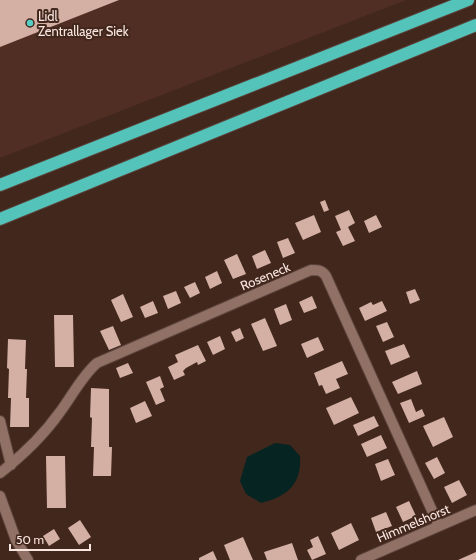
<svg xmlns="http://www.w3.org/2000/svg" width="476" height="560" font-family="Cabin,sans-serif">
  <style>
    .built { fill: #502e23 }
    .water { fill: #062422 }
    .building { fill: #d4b0a4 }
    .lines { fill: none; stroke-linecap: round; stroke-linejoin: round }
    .minor-casing { stroke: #5a433b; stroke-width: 12 }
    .highway-casing { stroke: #5a433b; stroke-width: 14 }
    .minor { stroke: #917065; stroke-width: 10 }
    .highway { stroke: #54c4ba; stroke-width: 12 }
    .poi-dot { fill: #56cec3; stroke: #42271d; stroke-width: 1.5 }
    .labels { text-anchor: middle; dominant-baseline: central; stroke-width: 4; stroke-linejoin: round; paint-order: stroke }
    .poi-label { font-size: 13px; fill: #fae7e1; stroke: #42271d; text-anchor: start }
    .street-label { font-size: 13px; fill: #fae7e1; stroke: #42271d }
  </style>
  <rect width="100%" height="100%" fill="#42271d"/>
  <!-- built -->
  <path class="built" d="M0 0H406L0 158Z"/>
  <!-- water -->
  <path class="water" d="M275 443 290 445 300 456C302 484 287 497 261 503L246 494 240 481 247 457Z"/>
  <!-- building -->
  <path class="building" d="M0 0H119L0 47Z
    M325 200 329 210 324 212 320 202Z
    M349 210 355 223 348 227 355 241 343 246 336 232 341 230 335 216Z
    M314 215 321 232 303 240 295 223Z
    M376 215 382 227 369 233 364 221Z
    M288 238 295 253 283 258 277 242Z
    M265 250 271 263 257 269 252 256Z
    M237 254 246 274 233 279 224 260Z
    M217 271 222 283 210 289 205 277Z
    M195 282 200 293 190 298 184 287Z
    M415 289 420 300 410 304 406 292Z
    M176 291 181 303 168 309 163 296Z
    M123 294 133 317 121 322 111 300Z
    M312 296 317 308 304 313 299 302Z
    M153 301 158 313 145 318 140 307Z
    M382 301 387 311 365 321 359 308 371 302 373 305Z
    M286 304 292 320 280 325 274 309Z
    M54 315H73L74 367H55Z
    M265 318 277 346 263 351 251 324Z
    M387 322 394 337 383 342 376 326Z
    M113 326 121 345 109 350 100 331Z
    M240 328 244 338 236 342 231 332Z
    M220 336 225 349 213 355 207 342Z
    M318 337 324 350 307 358 301 344Z
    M8 339 26 340 25 369H27L26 398H29V427H10L11 398H8L9 369 7 368Z
    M404 344 410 357 391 365 385 351Z
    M198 345 206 361 198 365 197 362 186 368 183 371 185 375 174 380 168 367 178 362 175 355Z
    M342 361 348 374 336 379 340 388 326 394 322 385 319 386 314 373Z
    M128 363 133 373 120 378 116 368Z
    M417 371 422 384 398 394 392 382Z
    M160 376 164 387 160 389 165 401 156 405 146 382Z
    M91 388 109 389V447H112L111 476H93L94 447H91L92 418 90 417Z
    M351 397 359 413 334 425 326 408Z
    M411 399 416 412 422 409 425 416 409 423 400 403Z
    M145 401 152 416 136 423 130 408Z
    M374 416 379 426 358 436 353 425Z
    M444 417 453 437 433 447 423 426Z
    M381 435 387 448 367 457 361 444Z
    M46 456H65L66 508H47Z
    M437 457 445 473 434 479 425 463Z
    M388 459 395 475 381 481 375 464Z
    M459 480 467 495 452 503 444 487Z
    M409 501 416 516 403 522 396 507Z
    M386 512 392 526 376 532 371 518Z
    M80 520 91 537 79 545 68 528Z
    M351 523 359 540 339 550 331 533Z
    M54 529 60 539 49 546 43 536Z
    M318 536 326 554 312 560 307 550 313 547 310 540Z
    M243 537 253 560H230L224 545Z
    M292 543 298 560H267L264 552Z
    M213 551 217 560H199V558Z
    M476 552V560H458Z"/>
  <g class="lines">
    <!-- minor casing -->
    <g class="minor-casing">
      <path id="minor" d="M0 421 11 465
        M0 473C23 455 43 436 60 412 72 396 82 376 97 363L311 270C318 270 322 270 326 276L439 526
        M0 496 16 540 28 560
        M361 560 476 510"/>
    </g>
    <!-- highway casing -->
    <g class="highway-casing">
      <path id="highway" d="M0 185 468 0
        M0 219 476 25"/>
    </g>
    <!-- minor -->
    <use href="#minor" class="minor"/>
    <!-- highway -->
    <use href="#highway" class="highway"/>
  </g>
  <!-- markers -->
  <circle class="poi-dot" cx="30" cy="23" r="4"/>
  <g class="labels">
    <!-- poi labels -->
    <g class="poi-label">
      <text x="38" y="16">Lidl<tspan x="38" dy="15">Zentrallager Siek</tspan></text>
    </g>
    <!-- street labels -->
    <g class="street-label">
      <text transform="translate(265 276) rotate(-23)">Roseneck</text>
      <text transform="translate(413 523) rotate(-23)">Himmelshorst</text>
    </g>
  </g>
  <!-- scale -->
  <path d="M10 544v6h80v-6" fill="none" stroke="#fae7e1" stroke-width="2"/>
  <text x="16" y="544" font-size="12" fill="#fae7e1" stroke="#42271d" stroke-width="3" paint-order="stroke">50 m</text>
</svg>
